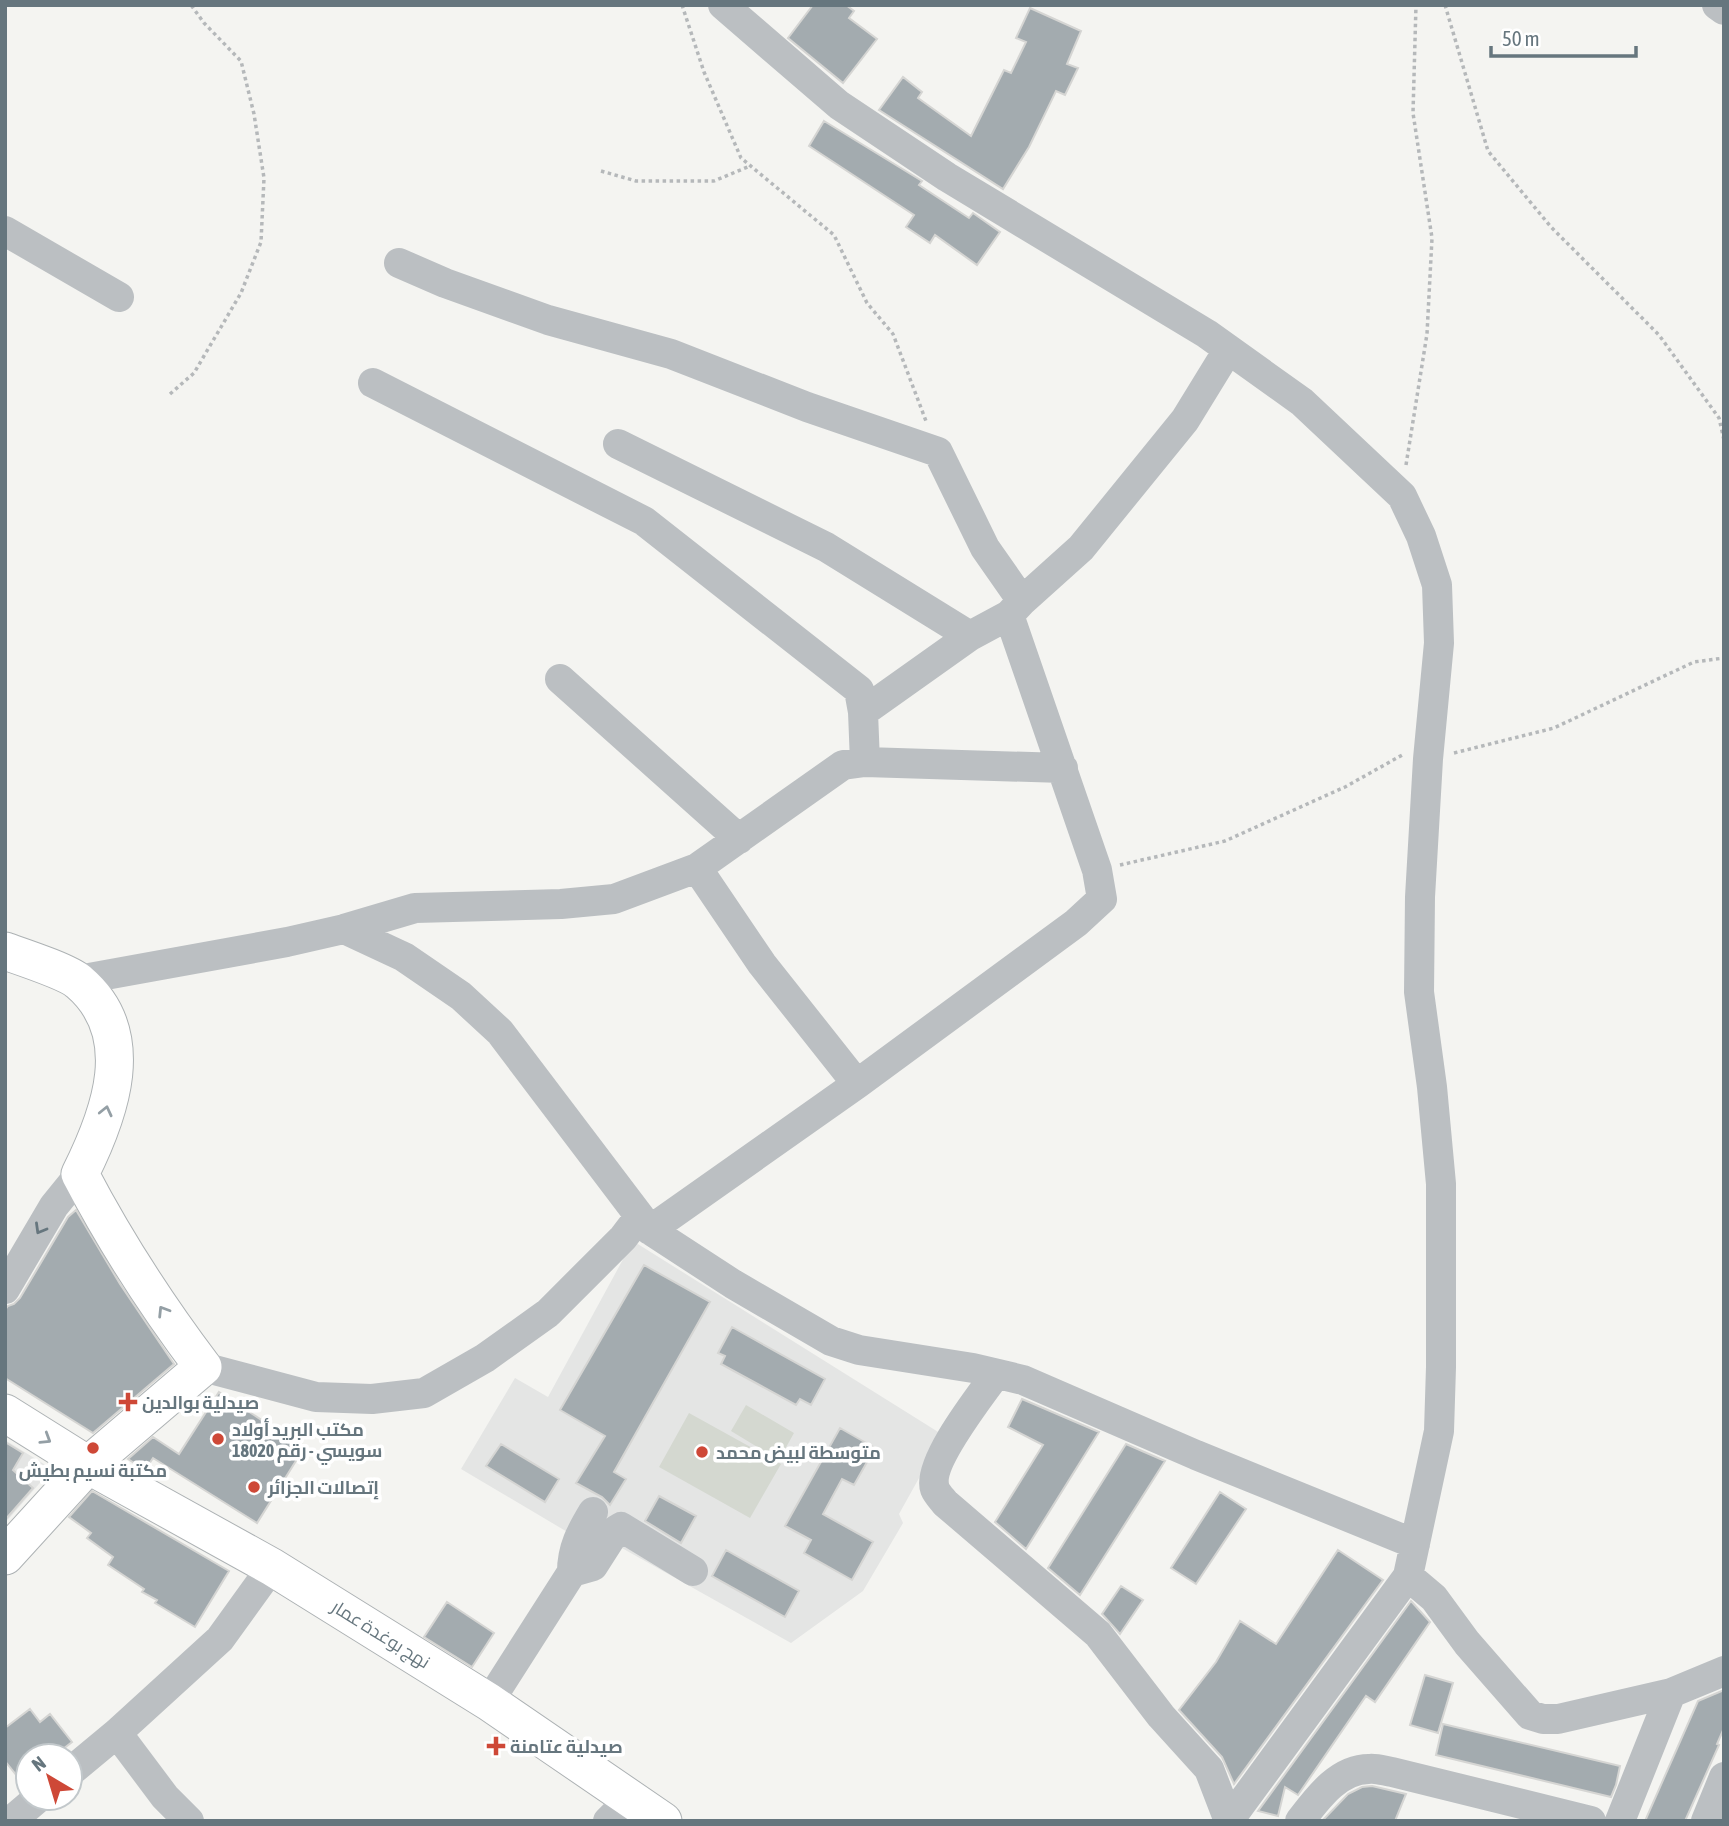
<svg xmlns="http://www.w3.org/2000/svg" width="1729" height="1826" font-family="'Asap Condensed',Cairo,sans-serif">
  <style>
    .built { fill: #e4e5e4 }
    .green { fill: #d4d8d0 }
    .building { fill: #a3abaf; stroke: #d5d5d3; stroke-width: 2 }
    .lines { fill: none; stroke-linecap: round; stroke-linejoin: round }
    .major-casing { stroke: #adb2b4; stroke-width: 39 }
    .path { stroke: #b5b8ba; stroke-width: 3.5; stroke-dasharray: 3.5 3.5; stroke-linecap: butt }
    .minor { stroke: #bbbfc2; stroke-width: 30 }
    .major { stroke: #fff; stroke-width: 37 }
    .oneway { stroke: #949fa5 }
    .oneway2 { stroke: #66767e }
    .poi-dot { fill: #ce4837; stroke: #fff; stroke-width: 2.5 }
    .labels { text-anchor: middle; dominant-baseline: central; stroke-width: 7; stroke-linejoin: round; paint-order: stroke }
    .poi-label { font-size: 18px; font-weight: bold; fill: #66767e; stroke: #fff; text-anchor: start }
    .street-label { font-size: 18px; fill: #66767e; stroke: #fff }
  </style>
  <rect width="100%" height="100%" fill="#f4f4f1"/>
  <!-- built -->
  <path class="built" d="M633 1241 943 1435 899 1514 903 1523 863 1591 791 1643 620 1547 613 1559 461 1469 515 1378 548 1397Z
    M5 1440 52 1469 5 1523Z"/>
  <!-- green -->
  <path class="green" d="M746 1405 794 1433 779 1460 731 1431Z
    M689 1413 781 1464 750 1518 659 1467Z"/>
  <!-- building -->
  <path class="building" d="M813 5H846L854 11 849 18 877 39 843 83 788 38Z
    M1030 8 1081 31 1067 64 1078 68 1065 95 1056 91 1029 147 1003 189 879 110 903 77 922 92 918 98 971 136 1004 70 1011 73 1026 42 1016 38Z
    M824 121 922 181 919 185 969 218 973 213 1000 232 977 265 935 235 930 243 906 227 914 215 809 146Z
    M76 1210 120 1284 174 1364 93 1433 5 1378V1310L8 1306 14 1304 20 1298 68 1217Z
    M644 1265 710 1302 614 1472 626 1479 610 1505 602 1497 576 1483 605 1436 560 1410Z
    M732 1327 825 1379 811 1405 800 1399 796 1405 721 1364 725 1356 718 1353Z
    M219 1392 304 1448 257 1523 153 1458 145 1470 128 1459 153 1437 179 1454Z
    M1022 1399 1099 1432 1026 1549 995 1522 1043 1445 1008 1427Z
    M840 1428 875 1448 854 1485 842 1479 823 1514 873 1542 852 1580 804 1553 811 1540 785 1526Z
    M5 1442 23 1453 13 1470 33 1488 5 1520Z
    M501 1444 559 1479 545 1502 486 1466Z
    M1126 1444 1165 1461 1080 1595 1048 1568Z
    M92 1491 229 1571 195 1627 155 1603 157 1600 142 1592 144 1589 108 1565 113 1557 87 1538 91 1533 69 1517Z
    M1220 1492 1246 1509 1196 1584 1171 1568Z
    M659 1496 696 1516 681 1543 645 1521Z
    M726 1550 799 1591 785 1617 712 1576Z
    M1338 1550 1383 1580 1234 1784 1222 1757 1179 1710 1216 1662 1240 1621 1276 1644Z
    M1121 1586 1143 1600 1120 1634 1102 1614Z
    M1411 1601 1430 1622 1375 1702 1366 1696 1298 1795 1285 1787 1278 1816 1258 1811Z
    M447 1602 494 1633 472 1667 424 1637Z
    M1425 1675 1453 1683 1438 1733 1410 1725Z
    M1724 1690V1728L1717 1744 1719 1745 1685 1821H1645L1698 1701Z
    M30 1709 40 1722 50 1714 72 1742 54 1756H28V1784L25 1786 5 1761V1728Z
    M1443 1724 1620 1766 1616 1785 1611 1797 1436 1755Z
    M1372 1786 1406 1794 1395 1821H1322L1348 1794 1362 1787Z"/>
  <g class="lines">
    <!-- major casing -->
    <g class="major-casing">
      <path id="major" d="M5 951C22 957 68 972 79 982 140 1034 110 1114 80 1174 115 1241 157 1306 203 1367L88 1465 5 1556
        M5 1413 88 1465 272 1567 489 1702 663 1821"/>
    </g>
    <!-- path -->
    <path class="path" d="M682 5 704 72 741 158 834 235 867 303 893 334 926 421
      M1445 5 1488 151 1551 227 1659 335 1719 418 1724 440
      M601 171 636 181H714L750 166
      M170 394 194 373 241 293 261 242 264 178 254 114 241 61 204 23 191 5
      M1406 465 1427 334 1432 238 1413 113 1416 5
      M1454 753 1554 728 1694 662 1724 658
      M1120 865 1225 841 1345 787 1404 754"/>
    <!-- minor -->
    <path class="minor" d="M723 5 839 105 947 177 1207 334 1302 402 1402 496 1421 536 1437 585 1439 643 1428 759 1420 897 1419 992 1432 1087 1441 1184V1367L1439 1431 1408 1576 1434 1598 1467 1643 1530 1715 1543 1719H1558L1671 1693
      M1717 5 1724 10
      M5 231 119 297
      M399 263 445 283 548 320 671 354 807 407 938 452 985 548 1022 601 1009 615 970 636
      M373 383 644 521 859 690 863 712 865 762
      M618 444 826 547 970 636 863 712
      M1022 601 1081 548 1185 420 1228 350
      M560 679 739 839
      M697 868 762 964 857 1084
      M344 929 404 957 461 996 500 1032 650 1230 733 1284 831 1341 859 1350 973 1368 1023 1380 1196 1455 1415 1544
      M78 980 287 942 344 929 415 908 561 904 614 899 697 868 843 765 865 762 1063 768
      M650 1230 857 1084 1076 923 1102 899 1097 870 1009 615
      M5 1289 54 1206 80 1174
      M203 1367 316 1397 372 1399 424 1393 485 1358 548 1313 623 1238 639 1217
      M996 1374C981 1395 926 1464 935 1489 937 1494 942 1499 945 1503L1098 1634 1161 1716 1209 1769 1229 1821
      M572 1572 593 1566 616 1530 621 1527 693 1571
      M489 1702 572 1572C572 1548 581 1532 593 1512
      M117 1733 165 1797 189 1821
      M70 1772 117 1733 220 1639 272 1567
      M1230 1819 1408 1576
      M11 1821 38 1798
      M608 1821 629 1800
      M1300 1821C1317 1799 1338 1769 1369 1769 1376 1768 1385 1771 1392 1772L1591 1821
      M1620 1821 1671 1693 1724 1671
      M1706 1821 1724 1777"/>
    <!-- major -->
    <use href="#major" class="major"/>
  </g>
  <!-- one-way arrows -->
  <defs><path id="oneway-chevron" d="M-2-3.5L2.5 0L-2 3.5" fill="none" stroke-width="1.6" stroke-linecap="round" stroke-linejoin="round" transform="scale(1.75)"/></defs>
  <g class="oneway">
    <use href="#oneway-chevron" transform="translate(106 1111) rotate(-77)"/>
    <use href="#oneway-chevron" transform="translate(163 1311) rotate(-122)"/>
    <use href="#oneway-chevron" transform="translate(46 1439) rotate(32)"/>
  </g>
  <use class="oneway2" href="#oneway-chevron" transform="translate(40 1229) rotate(120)"/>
  <!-- markers -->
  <g class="poi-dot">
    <path d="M124.5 1391.5h7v7h7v7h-7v7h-7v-7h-7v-7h7z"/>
    <circle cx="218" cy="1439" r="7"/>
    <circle cx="93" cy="1448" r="7"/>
    <circle cx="702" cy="1452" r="7"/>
    <circle cx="254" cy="1487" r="7"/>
    <path d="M492.5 1735.5h7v7h7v7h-7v7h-7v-7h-7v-7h7z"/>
  </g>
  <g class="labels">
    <!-- poi labels -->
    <g class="poi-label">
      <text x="142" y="1402">صيدلية بوالدين</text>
      <text x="232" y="1429">مكتب البريد أولاد<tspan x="232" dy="21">سويسي - رقم 18020</tspan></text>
      <text x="716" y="1452">متوسطة لبيض محمد</text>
      <text x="93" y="1470" text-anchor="middle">مكتبة نسيم بطيش</text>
      <text x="268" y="1487">إتصالات الجزائر</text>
      <text x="510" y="1746">صيدلية عتامنة</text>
    </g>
    <!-- street labels -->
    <g class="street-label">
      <text transform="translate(381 1634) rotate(32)">نهج بوغدة عمار</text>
    </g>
  </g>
  <!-- border -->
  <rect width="1729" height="1826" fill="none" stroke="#66767e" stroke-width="14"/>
  <!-- north arrow -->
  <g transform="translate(49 1777) rotate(322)"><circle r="33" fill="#ffffff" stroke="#c2c8cb" stroke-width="2"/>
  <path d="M0-5L12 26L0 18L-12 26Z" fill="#ce4837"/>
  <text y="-10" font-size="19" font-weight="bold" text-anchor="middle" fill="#66767e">N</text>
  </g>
  <!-- scale -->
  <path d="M1491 46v10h145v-10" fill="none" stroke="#66767e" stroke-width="3.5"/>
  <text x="1502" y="46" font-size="21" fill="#66767e" stroke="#ffffff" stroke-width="5" paint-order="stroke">50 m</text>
</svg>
